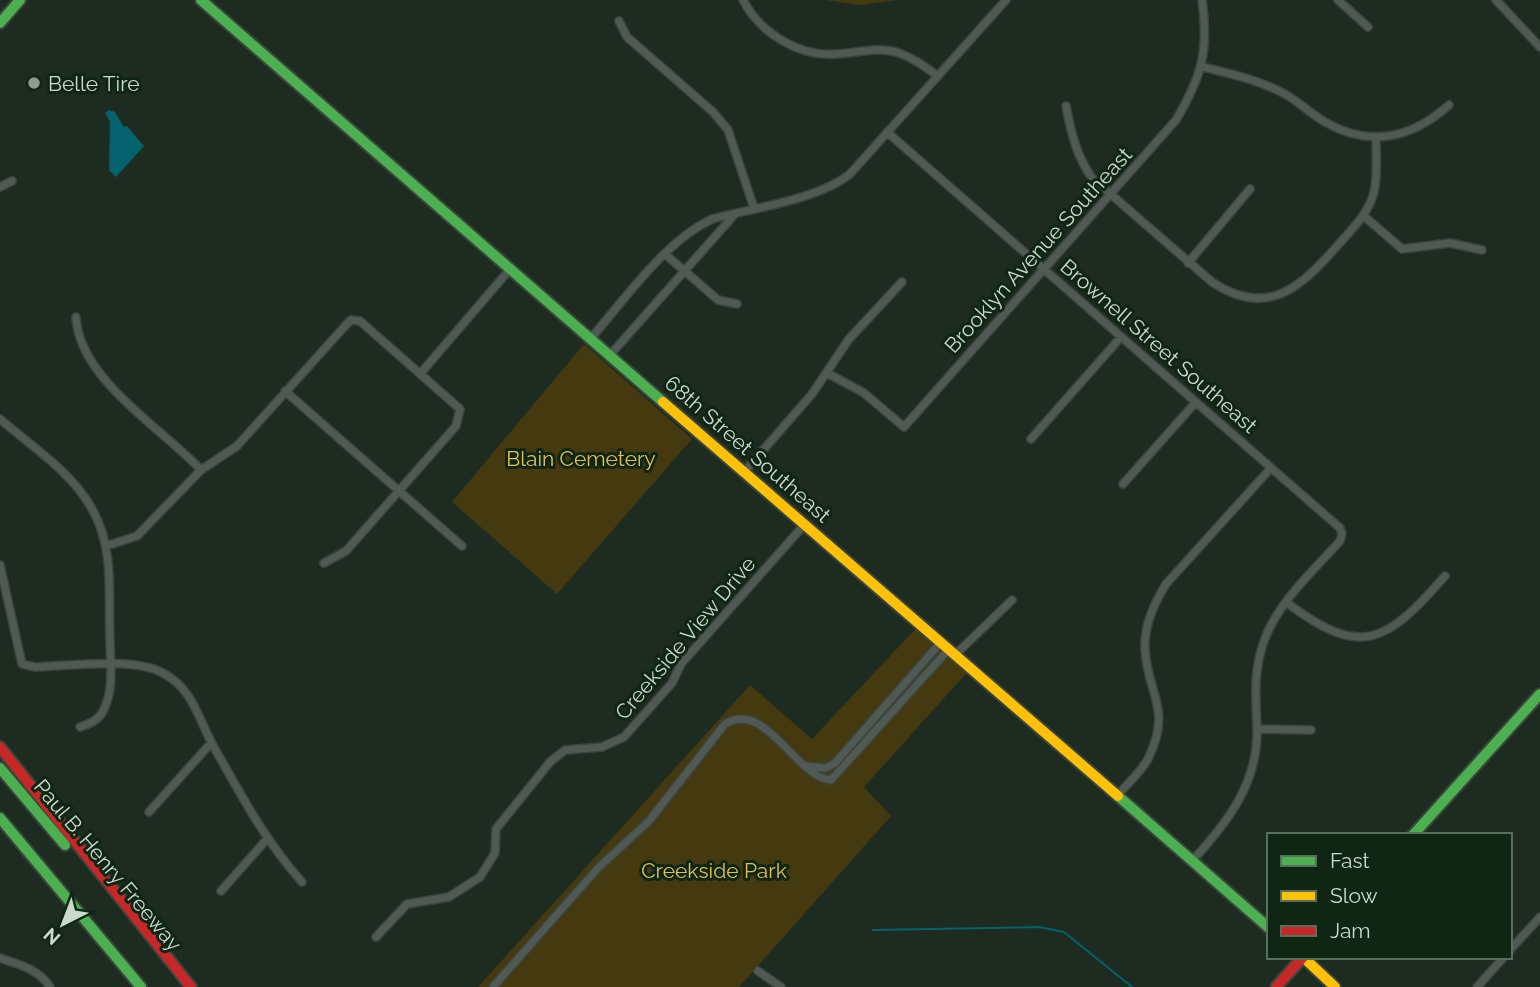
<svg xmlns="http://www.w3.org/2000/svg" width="1540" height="987" font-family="Raleway,sans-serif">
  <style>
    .green { fill: #453910 }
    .water { fill: #03626c }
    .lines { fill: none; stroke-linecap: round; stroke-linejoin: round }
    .stream { stroke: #03626c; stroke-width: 2 }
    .street-casing { stroke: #3a463c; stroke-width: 10 }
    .fast-casing { stroke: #3a463c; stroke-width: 14 }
    .slow-casing { stroke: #3a463c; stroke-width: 14 }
    .jam-casing { stroke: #3a463c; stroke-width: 14 }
    .street { stroke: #515955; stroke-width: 7 }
    .fast { stroke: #4caf50; stroke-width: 10 }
    .slow { stroke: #ffc107; stroke-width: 10 }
    .jam { stroke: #c62828; stroke-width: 10 }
    .poi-dot { fill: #8e9c90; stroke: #0f2614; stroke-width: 2.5 }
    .labels { text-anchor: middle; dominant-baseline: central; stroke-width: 6; stroke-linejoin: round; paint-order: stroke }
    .poi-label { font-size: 21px; fill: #cad9cc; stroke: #0f2614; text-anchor: start }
    .street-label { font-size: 21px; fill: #cad9cc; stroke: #0f2614 }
    .park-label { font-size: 21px; fill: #e4be53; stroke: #0f2614 }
  </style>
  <rect width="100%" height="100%" fill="#1e2b20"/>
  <!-- green -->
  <path class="green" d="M825 0H899L860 5Z
    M584 344 692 439 557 594 452 502Z
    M920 624 971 668 864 787 891 816 739 987H478L750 685 812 739Z"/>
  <!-- water -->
  <path class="water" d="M109 110 115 112 124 127 127 126 144 146 116 177 109 170 110 122 105 113Z"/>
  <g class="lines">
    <!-- stream -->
    <path class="stream" d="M873 930 1039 927 1064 932 1132 987"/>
    <!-- street casing -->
    <g class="street-casing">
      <path id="street" d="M743 0C760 33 799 57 836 54 856 53 877 47 896 52 912 57 924 66 938 76
        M1338 0 1368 27
        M1496 0 1540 47
        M619 21 627 37 713 112 728 130 754 208
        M1203 67C1231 74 1259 80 1285 94 1299 102 1311 114 1325 122 1370 148 1412 138 1449 105
        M1066 106C1071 132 1076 155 1092 178L1212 282C1268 319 1301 287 1338 245 1352 229 1369 213 1374 192 1378 176 1376 156 1376 139
        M887 132 1340 528 1342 534 1340 541C1312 572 1276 604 1263 644 1253 674 1256 699 1257 729 1258 784 1227 823 1192 861
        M0 187 12 181
        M1364 216 1402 249 1450 243 1482 250
        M665 254 718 300 737 304
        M1188 263 1250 189
        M76 317C79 379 162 428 201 470
        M591 338C625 299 665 241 712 219 753 208 817 200 850 174L1006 0
        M610 355 735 214
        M827 373 864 393 904 427 1176 120C1202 76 1209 51 1202 0
        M420 374 511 268
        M285 391 462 546
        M0 419C31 446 72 472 92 509 115 549 108 595 110 640 110 664 115 691 102 713 97 721 89 724 80 727
        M1031 439 1121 337
        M745 471 812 394 849 339 902 282
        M1123 484 1196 402
        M106 546 137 536 201 470 237 446 345 326 351 320 360 321 460 409 456 426 346 551 324 563
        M0 565 22 664 35 667C69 666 131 657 161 672 194 688 198 720 215 749 241 795 266 842 302 882
        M1286 602C1362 660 1387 642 1445 576
        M955 655 1012 600
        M1257 729 1311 730
        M807 766 826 768 835 763 941 642
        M1117 796C1127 784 1141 772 1148 759 1173 708 1147 694 1145 649 1144 625 1154 604 1166 584L1271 468
        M149 812 211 743
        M221 891 267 839
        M376 937 407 904 449 897 480 877 495 853 496 829 550 762 565 750 602 747 624 737 672 683 681 664 805 524
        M1510 950 1540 917
        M0 958C20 965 37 968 50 987
        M758 971 781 987
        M493 987 598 868 649 821 725 724C766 699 795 777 831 780L949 649
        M1477 987 1504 957"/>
    </g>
    <!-- fast casing -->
    <g class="fast-casing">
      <path id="fast" d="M201 0 663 402
        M0 23 20 0
        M0 768 65 845
        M1118 796 1269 928
        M0 818 141 987
        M1413 835 1540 694"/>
    </g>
    <!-- slow casing -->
    <g class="slow-casing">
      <path id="slow" d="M663 402 1118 796
        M1303 957 1335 987"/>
    </g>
    <!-- jam casing -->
    <g class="jam-casing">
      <path id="jam" d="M0 747 191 987
        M1276 987 1303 957"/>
    </g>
    <!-- street -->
    <use href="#street" class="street"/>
    <!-- fast -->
    <use href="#fast" class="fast"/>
    <!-- slow -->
    <use href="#slow" class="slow"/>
    <!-- jam -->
    <use href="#jam" class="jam"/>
  </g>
  <!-- markers -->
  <circle class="poi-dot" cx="34" cy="83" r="7"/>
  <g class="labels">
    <!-- poi labels -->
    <g class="poi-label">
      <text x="48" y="83">Belle Tire</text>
    </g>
    <!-- street labels -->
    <g class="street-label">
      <text transform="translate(1038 250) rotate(-48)">Brooklyn Avenue Southeast</text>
      <text transform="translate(1159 346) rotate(41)">Brownell Street Southeast</text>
      <text transform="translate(748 449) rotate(41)">68th Street Southeast</text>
      <text transform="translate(685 638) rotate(-50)">Creekside View Drive</text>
      <text transform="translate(108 865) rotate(50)">Paul B. Henry Freeway</text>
    </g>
    <!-- park labels -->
    <g class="park-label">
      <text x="581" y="458">Blain Cemetery</text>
      <text x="714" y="870">Creekside Park</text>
    </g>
  </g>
  <!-- legend -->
  <rect x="1267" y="833" width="245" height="126" fill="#0f2614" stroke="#5a6e5e" stroke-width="2"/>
  <rect x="1281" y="856" width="35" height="10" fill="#4caf50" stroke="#5a6e5e" stroke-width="2"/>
  <text x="1330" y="868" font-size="21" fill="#cad9cc">Fast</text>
  <rect x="1281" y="891" width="35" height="10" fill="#ffc107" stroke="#5a6e5e" stroke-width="2"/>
  <text x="1330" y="903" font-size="21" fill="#cad9cc">Slow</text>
  <rect x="1281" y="926" width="35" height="10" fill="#c62828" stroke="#5a6e5e" stroke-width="2"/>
  <text x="1330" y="938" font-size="21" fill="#cad9cc">Jam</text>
  <!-- north arrow -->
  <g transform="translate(63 924) rotate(222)" stroke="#0f2614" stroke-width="5" paint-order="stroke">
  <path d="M0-5L12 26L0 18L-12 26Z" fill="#cad9cc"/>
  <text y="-10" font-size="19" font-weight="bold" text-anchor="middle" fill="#cad9cc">N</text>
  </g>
</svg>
